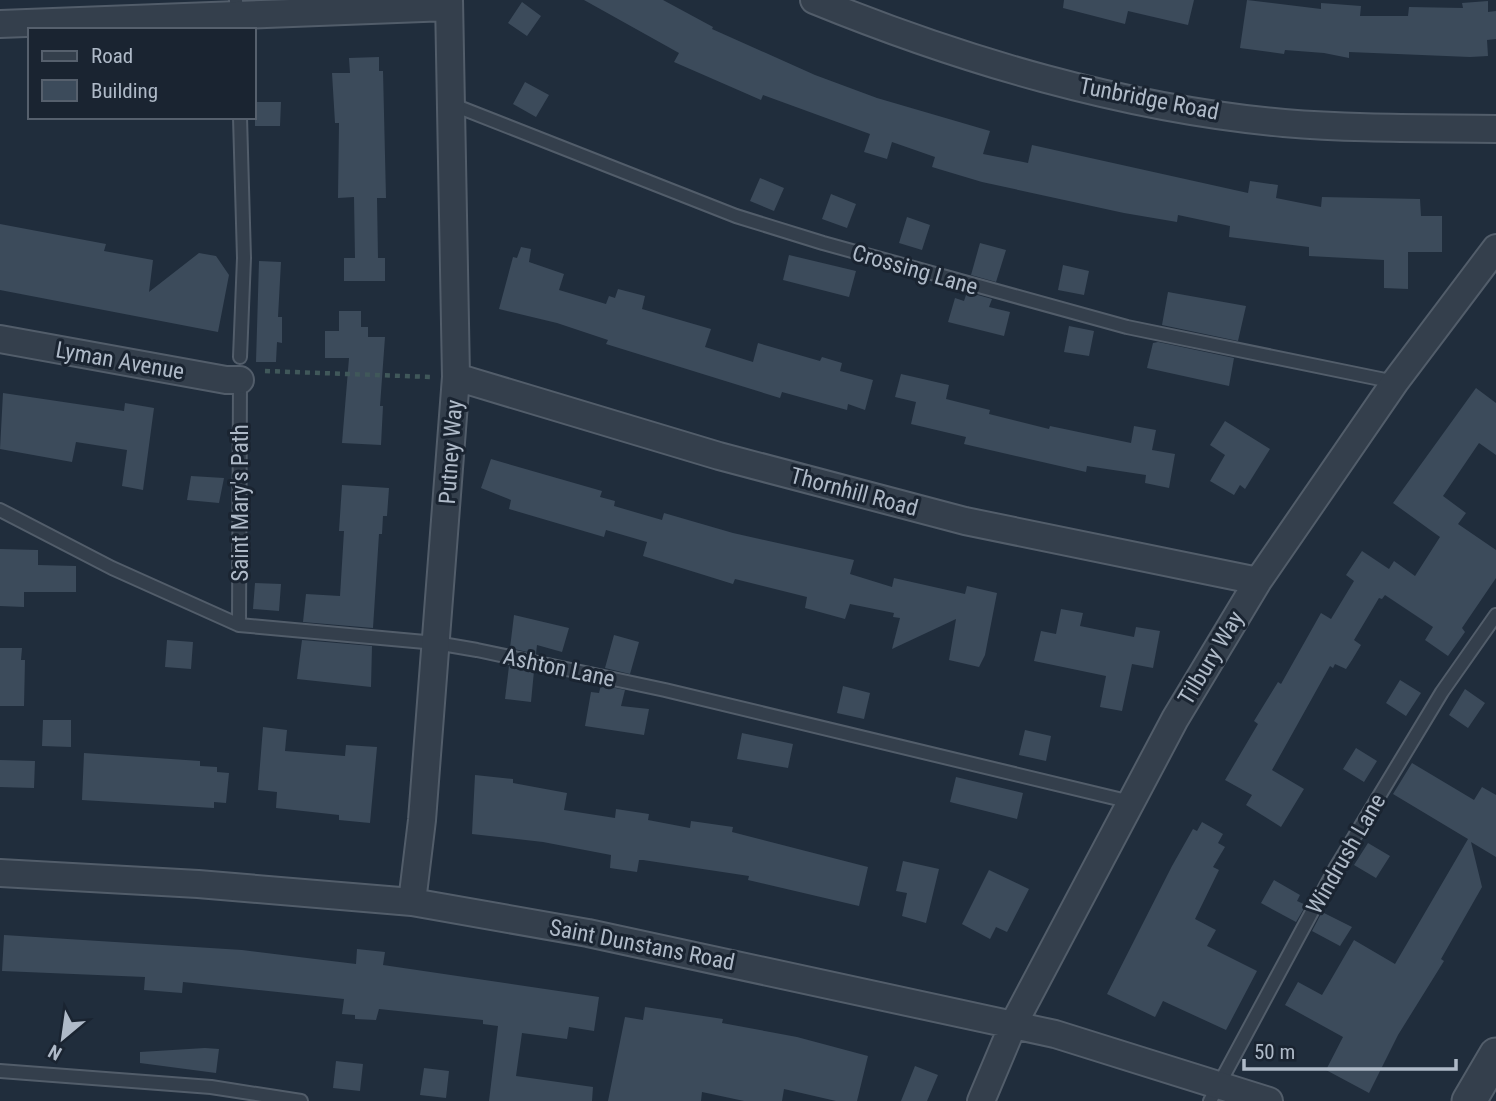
<svg xmlns="http://www.w3.org/2000/svg" width="1496" height="1101" font-family="'Roboto Condensed',sans-serif">
  <style>
    .building { fill: #3c4b5b }
    .lines { fill: none; stroke-linecap: round; stroke-linejoin: round }
    .service-casing { stroke: #525d6a; stroke-width: 16 }
    .minor-casing { stroke: #525d6a; stroke-width: 30 }
    .tertiary-casing { stroke: #525d6a; stroke-width: 37 }
    .path { stroke: #40585a; stroke-width: 4.5; stroke-dasharray: 5 5; stroke-linecap: butt }
    .service { stroke: #343f4c; stroke-width: 12 }
    .minor { stroke: #343f4c; stroke-width: 26 }
    .tertiary { stroke: #343f4c; stroke-width: 33 }
    .labels { text-anchor: middle; dominant-baseline: central; stroke-width: 6; stroke-linejoin: round; paint-order: stroke }
    .street-label { font-size: 23px; fill: #afbac8; stroke: #1a2431 }
  </style>
  <rect width="100%" height="100%" fill="#202d3c"/>
  <!-- building -->
  <path class="building" d="M584 0H663L713 27 712 29 815 75 877 98 990 131 983 154 1028 163 1032 145 1248 193 1250 181 1278 185 1276 198 1321 207 1322 197 1420 199 1421 216H1442V252H1408V289L1384 288V260L1309 256V247L1229 237 1230 226 1178 215 1177 222 1124 213 982 182 932 167 935 157 892 142 887 159 864 152 870 134 763 95 761 100 674 62 679 53Z
    M1064 0H1194L1188 25 1128 11 1125 24 1063 8Z
    M1247 0 1321 9V3L1361 6 1360 16H1408L1409 7 1463 8 1462 3 1488 1V12L1496 11V39L1487 40 1488 56 1470 57 1349 52V58L1324 53 1285 50 1284 54 1240 48Z
    M522 2 541 16 527 36 508 23Z
    M379 57V71H383L386 198H377L378 258H385V281H344V258H355L354 197 338 198 339 123H335L332 73H350L349 58Z
    M525 82 549 95 536 117 513 104Z
    M255 102H281L280 126H255Z
    M760 178 784 188 774 211 750 201Z
    M831 194 856 204 847 228 822 219Z
    M907 217 930 225 922 250 899 243Z
    M0 224 106 244 104 251 153 260 149 292 199 253 216 256 229 275 218 332 0 290Z
    M980 243 1006 250 996 282 971 275Z
    M521 247 531 249 529 262 564 274 559 290 606 304 609 296 615 298 618 289 645 296 642 309 711 329 705 347 753 362 758 343 820 361 822 357 842 363 840 371 873 380 865 410 848 404 847 410 782 392 780 398 606 344 608 340 557 323 499 309 513 257 517 258Z
    M789 255 856 271 849 297 783 280Z
    M259 261 281 262 278 317H282V343L277 342 276 362H256Z
    M1063 265 1089 271 1084 295 1058 290Z
    M967 292 992 299 989 307 1010 312 1004 336 948 322 955 298 964 301Z
    M1168 292 1246 306 1238 341 1162 325Z
    M339 311H361V327H368V337H385L380 406H383L381 445 342 443 349 358H325V331H339Z
    M1069 326 1094 331 1089 356 1064 352Z
    M1158 342 1234 358 1229 386 1147 368 1153 343Z
    M901 374 949 385 946 399 990 410 989 414 1049 429 1050 426 1131 443 1134 426 1156 430 1152 450 1175 454 1169 488 1145 483 1146 475 1087 466 1086 472 964 444 966 437 911 424 916 402 895 397Z
    M1476 388 1496 403V455L1479 443 1443 496 1466 513 1458 524 1496 550V578L1462 628 1465 632 1448 656 1425 640 1433 627 1385 595 1382 599 1379 598 1354 640 1361 645 1352 660 1346 669 1335 664 1333 668 1330 666 1272 770 1304 789 1281 827 1246 805 1252 795 1225 780 1258 724 1254 721 1278 682 1281 684 1321 613 1331 619 1354 581 1346 575 1362 551 1389 569 1394 561 1415 576 1440 537 1393 503Z
    M3 393 124 411 125 403 154 408 143 490 122 486 127 450 76 442 72 462 0 449Z
    M1225 421 1270 449 1245 489 1240 485 1234 495 1210 481 1225 455 1210 445Z
    M491 459 602 491 600 497 615 501 614 506 662 520 664 513 733 533 854 560 850 574 892 587 894 578 965 594 967 586 997 593 985 655 979 667 949 660 956 619 892 649 900 618 893 617 894 613 850 604 845 619 805 608 807 597 735 579 733 584 643 556 647 542 606 530 604 537 509 509 511 500 481 488Z
    M191 476 224 478 219 503 187 500Z
    M342 485 389 488 387 516H383L382 534H379L373 628 303 622 306 594 340 596 344 531H339Z
    M0 549 38 550V565L76 566V592H24V607L0 606Z
    M255 583 281 584 279 611 253 609Z
    M1061 609 1083 613 1080 626 1134 637 1136 627 1160 631 1153 668 1132 664 1122 711 1100 707 1106 676 1034 661 1041 631 1056 634Z
    M514 615 569 628 562 652 537 645 536 654 510 648Z
    M614 635 639 642 630 674 605 668Z
    M167 640 193 642 191 669 165 667Z
    M302 640 372 646 371 687 297 679Z
    M0 648H22L21 660H25L24 706H0Z
    M509 666 534 671 531 702 505 699Z
    M1400 680 1421 693 1406 716 1386 703Z
    M601 685 625 690 621 706 649 709 644 735 585 726 591 692 599 693Z
    M843 686 870 693 864 719 837 713Z
    M1465 689 1485 703 1468 728 1449 715Z
    M43 720H71V747L42 746Z
    M263 727 287 730 285 751 345 756 346 745 377 747 370 823 339 820V815L276 808 277 792 258 790Z
    M1025 730 1051 736 1046 761 1019 755Z
    M742 733 793 744 788 768 737 759Z
    M1356 748 1377 761 1364 782 1343 769Z
    M84 753 200 761V766L217 767V772L229 773 226 803 214 802V808L82 800Z
    M0 760 35 761 34 788 0 787Z
    M1412 763 1474 800 1482 787 1496 795V857L1471 842 1482 887 1441 959 1444 961 1398 1035 1369 1093 1326 1070 1343 1037 1285 1005 1298 982 1322 995 1354 940 1395 964 1468 839 1393 794Z
    M475 775 513 779V783L567 793 564 810 615 818 616 809 649 814 648 820 690 828 691 821 733 827 732 832 868 867 859 906 748 880 749 876 643 860H639L637 872 610 868 611 855 543 842 472 834Z
    M956 777 1023 793 1017 819 950 802Z
    M1202 822 1223 834 1218 843 1225 847 1213 867 1219 870 1195 919 1216 930 1207 946 1257 971 1226 1030 1163 1001 1155 1017 1107 994 1172 866 1193 829 1197 831Z
    M1368 843 1390 856 1376 878 1354 865Z
    M903 861 939 869 926 923 902 916 907 893 896 891Z
    M989 870 1029 889 1007 932 996 927 990 939 962 924Z
    M1274 880 1300 895 1297 901 1306 905 1296 922 1261 903Z
    M1322 912 1352 927 1340 946 1312 931Z
    M4 935 242 950 356 964 357 949 385 952 383 965 599 997 594 1031 569 1027 567 1039 522 1033 516 1076 593 1087 592 1101H489L498 1026 483 1024V1020L379 1009 376 1020 355 1019V1015L342 1014 344 999 183 982 182 993 144 990 145 977 2 971Z
    M645 1007 723 1019 722 1023 797 1037 868 1056 857 1101H836L784 1089 782 1101H744L702 1092 701 1101H608L625 1017 643 1020Z
    M205 1048 219 1049 216 1073 140 1063V1052Z
    M336 1061 363 1064 360 1091 333 1088Z
    M915 1066 938 1075 927 1101H901Z
    M424 1068 449 1071 446 1098 420 1095Z"/>
  <g class="lines">
    <!-- service casing -->
    <g class="service-casing">
      <path id="service" d="M236 0 237 30
        M451 104 736 216 823 243 1127 327 1395 382
        M240 117 244 258 240 357
        M0 510 112 568 239 625 436 643 477 650 665 690 1131 802
        M239 625 240 380
        M0 1071 211 1087 301 1101
        M1210 1101 1335 869 1442 692 1496 615"/>
    </g>
    <!-- minor casing -->
    <g class="minor-casing">
      <path id="minor" d="M814 0C961 60 1126 109 1284 123 1355 129 1425 128 1496 129
        M0 24 449 7
        M0 339 226 380H240
        M456 377 719 456 965 521 1258 581
        M0 873 198 884 412 902 588 933 1055 1034 1269 1101
        M412 902 422 820 456 377 449 0
        M981 1101 1013 1025 1175 719 1258 581 1395 382 1496 248"/>
    </g>
    <!-- tertiary casing -->
    <g class="tertiary-casing">
      <path id="tertiary" d="M1469 1101 1496 1055"/>
    </g>
    <!-- path -->
    <path class="path" d="M265 371 431 377"/>
    <!-- service -->
    <use href="#service" class="service"/>
    <!-- minor -->
    <use href="#minor" class="minor"/>
    <!-- tertiary -->
    <use href="#tertiary" class="tertiary"/>
  </g>
  <g class="labels">
    <!-- street labels -->
    <g class="street-label">
      <text transform="translate(1149 99) rotate(11)">Tunbridge Road</text>
      <text transform="translate(915 270) rotate(16)">Crossing Lane</text>
      <text transform="translate(120 361) rotate(10)">Lyman Avenue</text>
      <text transform="translate(451 452) rotate(-86)">Putney Way</text>
      <text transform="translate(854 492) rotate(15)">Thornhill Road</text>
      <text transform="translate(240 503) rotate(-90)">Saint Mary's Path</text>
      <text transform="translate(1211 658) rotate(-59)">Tilbury Way</text>
      <text transform="translate(559 668) rotate(12)">Ashton Lane</text>
      <text transform="translate(1346 854) rotate(-60)">Windrush Lane</text>
      <text transform="translate(642 945) rotate(11)">Saint Dunstans Road</text>
    </g>
  </g>
  <!-- legend -->
  <rect x="28" y="28" width="228" height="91" fill="#1a2431" stroke="#56606d" stroke-width="2"/>
  <rect x="42" y="51" width="35" height="10" fill="#343f4c" stroke="#56606d" stroke-width="2"/>
  <text x="91" y="63" font-size="21" fill="#afbac8">Road</text>
  <rect x="42" y="80" width="35" height="21" fill="#3c4b5b" stroke="#56606d" stroke-width="2"/>
  <text x="91" y="98" font-size="21" fill="#afbac8">Building</text>
  <!-- north arrow -->
  <g transform="translate(63 1038) rotate(209)" stroke="#1a2431" stroke-width="5" paint-order="stroke">
  <path d="M0-5L12 26L0 18L-12 26Z" fill="#afbac8"/>
  <text y="-10" font-size="19" font-weight="bold" text-anchor="middle" fill="#afbac8">N</text>
  </g>
  <!-- scale -->
  <path d="M1244 1059v10h212v-10" fill="none" stroke="#afbac8" stroke-width="3.5"/>
  <text x="1254" y="1059" font-size="21" fill="#afbac8" stroke="#1a2431" stroke-width="5" paint-order="stroke">50 m</text>
</svg>
